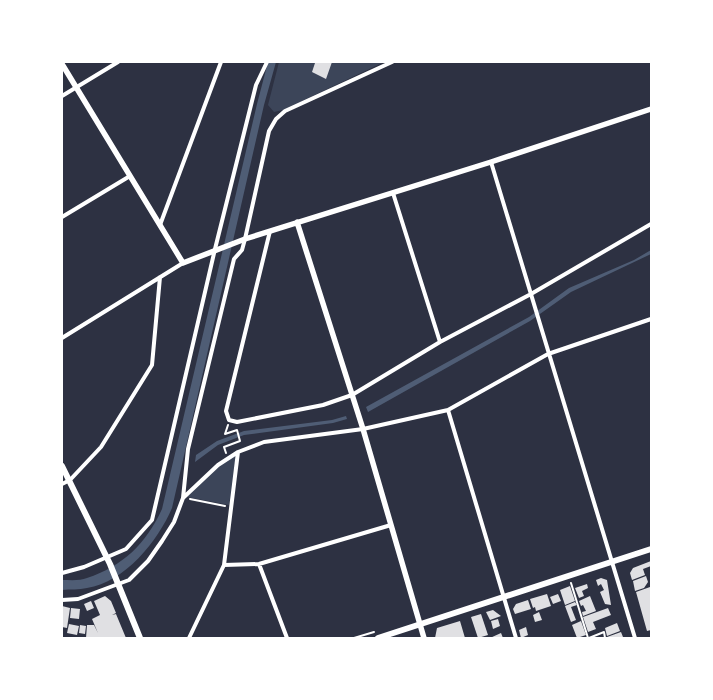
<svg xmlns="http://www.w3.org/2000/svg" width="713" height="700" font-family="Helvetica,sans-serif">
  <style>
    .green { fill: #3c4559 }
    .water { fill: #4f5d75 }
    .building { fill: #e0e0e3 }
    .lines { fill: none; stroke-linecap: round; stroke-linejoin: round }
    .path { stroke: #fff; stroke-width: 2 }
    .minor { stroke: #fff; stroke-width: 4 }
    .tertiary { stroke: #fff; stroke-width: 5.5 }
    .secondary { stroke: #fff; stroke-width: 6 }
  </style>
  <rect width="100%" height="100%" fill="#2d3142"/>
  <!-- green -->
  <path class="green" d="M279 62H384L283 110 274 112 268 105Z
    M236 455 229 505 187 497 219 466Z"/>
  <!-- water -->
  <path class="water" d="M268 62H276L264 105 172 508C158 541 125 582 87 588 79 590 70 589 62 590V580C70 580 80 581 87 578 123 566 146 544 162 509L257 104Z
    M651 250V254L571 292 530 321 368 412 366 407 529 317 569 288 634 260Z
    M346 416 347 419 333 423 244 435 218 445 195 462 196 455 217 441 244 431 332 420Z"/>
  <!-- building -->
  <path class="building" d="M313 62H332L326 79 312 72 315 63Z
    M651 561V566L643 569 645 575 632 580 630 573 633 568Z
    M646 576 648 582 644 588 635 591 633 581Z
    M601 578 607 580 611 605 605 604 600 592 604 590 601 584 598 586 596 580Z
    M587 584 588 588 582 591 584 596 579 598 575 588Z
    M570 586 575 601 565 605 560 590Z
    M650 587 651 630 647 631 636 592Z
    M547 594 551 606 536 611 535 607 533 608 530 599Z
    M558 594 561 601 553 604 550 597Z
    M105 596 111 601 116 613 112 615 116 614 126 638H86L87 625H94L98 633 92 619 100 615 94 601Z
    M590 596 596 611 583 616 582 612 586 611 583 605 581 606 579 601Z
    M528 600 531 609 515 614 513 609 516 604Z
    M91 601 94 608 87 611 84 604Z
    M575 602 577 605 571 607 576 620 571 622 565 606Z
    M62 606 70 608 67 628 62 627Z
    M71 608 80 609 79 619 70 618Z
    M608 608 611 615 593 622 596 629 588 632 583 617Z
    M493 610 501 616 490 620 486 612Z
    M539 612 542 620 535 622 533 615Z
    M481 614 488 635 478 638 471 617Z
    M498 619 500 626 493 629 491 621Z
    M460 621 465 638H435L437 628Z
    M581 621 586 635 577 638 572 625Z
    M617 623 620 631 607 636 605 628Z
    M69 624 79 626 77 635 67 633Z
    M80 625 86 626 85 634 79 633Z
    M526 627 528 635 521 638 519 630Z
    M621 632 623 637 608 638 607 637Z
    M501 633 503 638H490Z"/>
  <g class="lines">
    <!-- path -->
    <path class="path" d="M225 434 237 430 240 441 224 447 226 453
      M225 434 228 425
      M190 499 225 506
      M571 583 588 638
      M354 638 374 632
      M589 638 604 632 605 638"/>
    <!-- minor -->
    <path class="minor" d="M62 96 118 62
      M491 162 635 638
      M393 193 440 342
      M62 217 130 176
      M160 225 221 62
      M270 231 226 411 229 420 237 422 323 405 352 395 440 342 531 294 651 224
      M62 338 183 263
      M448 410 516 638
      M62 484 70 480 101 447 152 365 160 277
      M183 498 188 449 234 259 242 250 245 239 269 131 276 119 285 111 392 62
      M259 564 287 638
      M224 565 259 564 391 525
      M62 573 84 567 126 549 152 520 215 249 256 85 267 62
      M62 600 78 599 129 580 148 561 162 541 174 522 183 498 218 465 238 452 264 442 363 429 448 410 548 354 651 319
      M189 638 224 565 238 452"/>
    <!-- tertiary -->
    <path class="tertiary" d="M62 64 183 263 245 239 491 162 651 109
      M297 222 363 429 424 638"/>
    <!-- secondary -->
    <path class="secondary" d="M62 466 110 564 140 638
      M378 638 651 549"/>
  </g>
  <!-- border -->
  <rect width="713" height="700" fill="none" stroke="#ffffff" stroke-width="126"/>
</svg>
